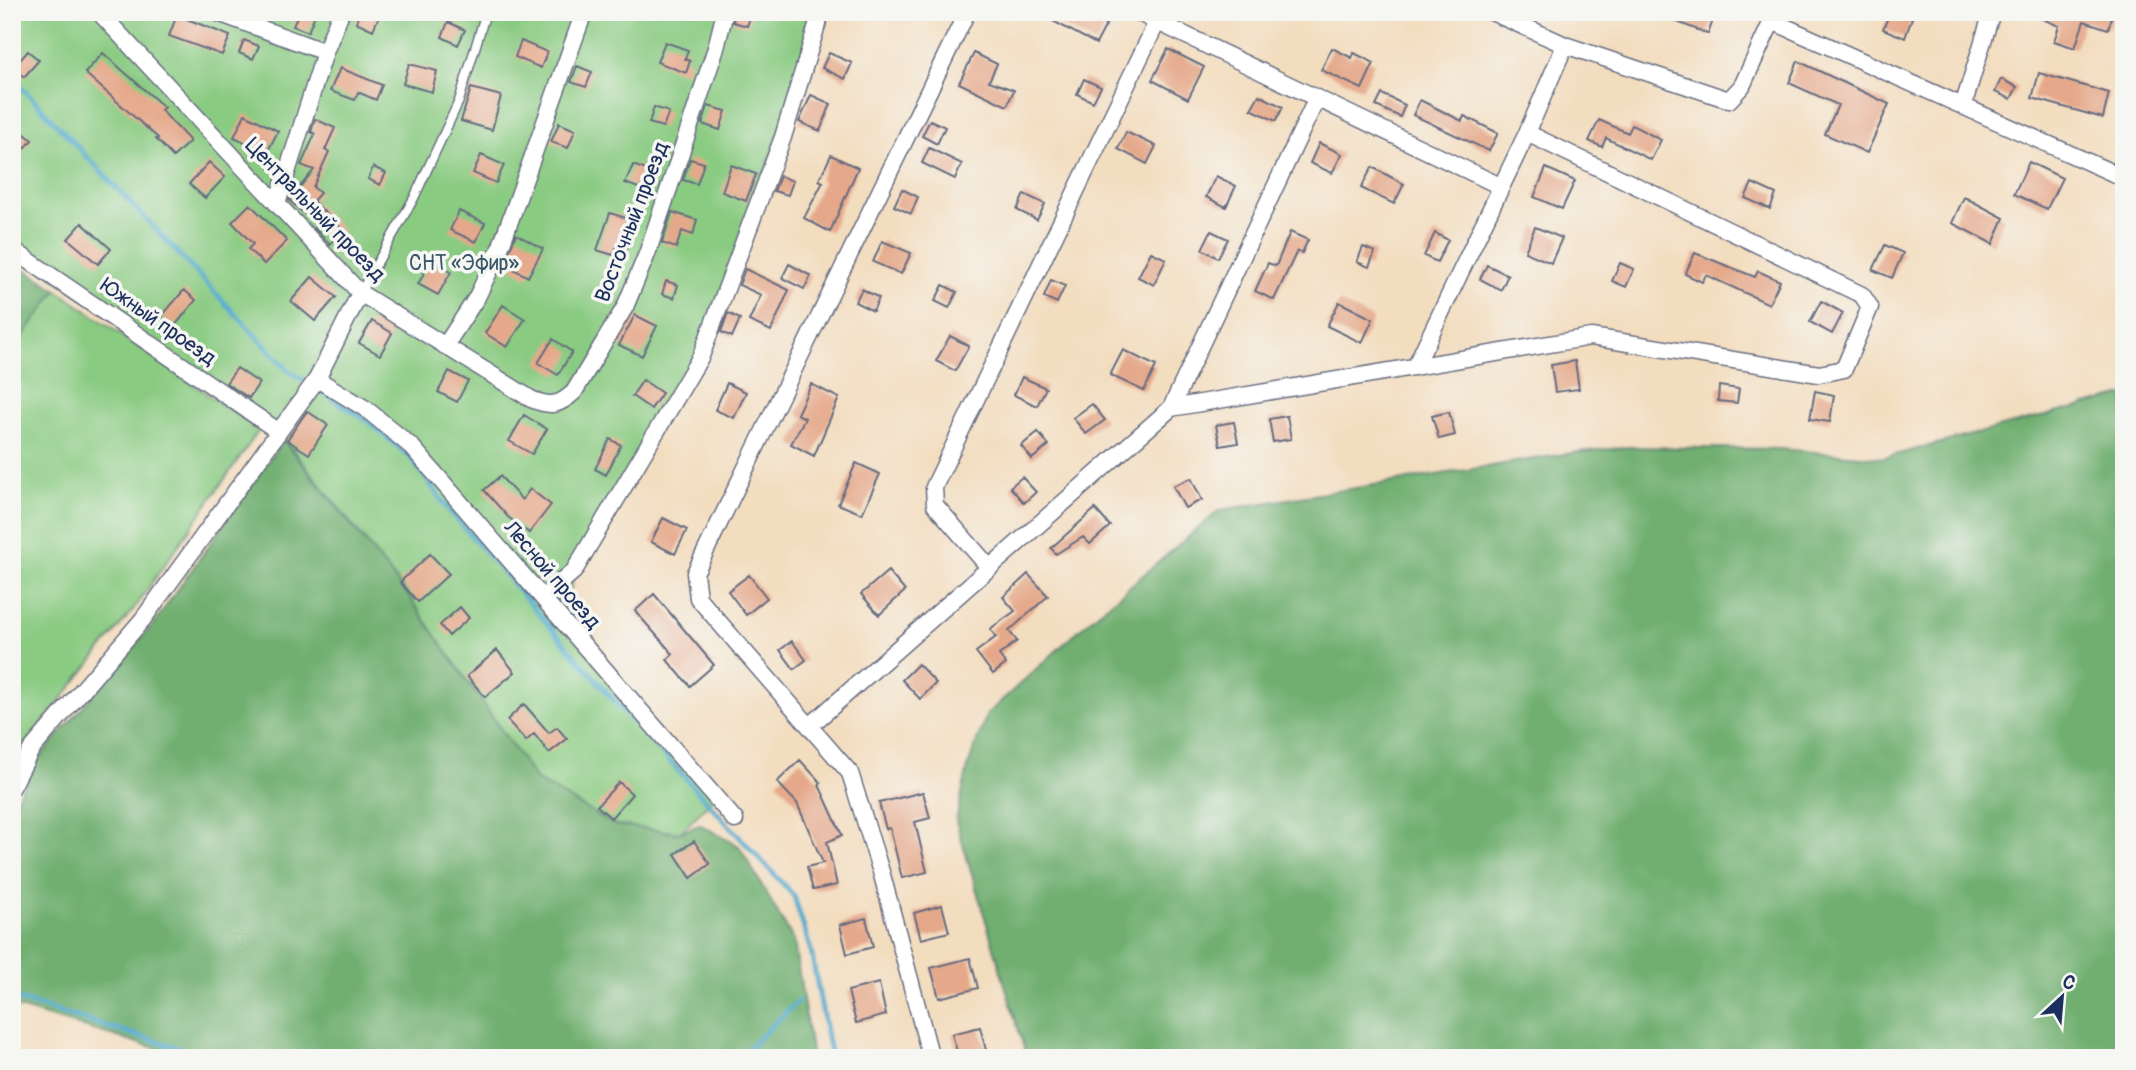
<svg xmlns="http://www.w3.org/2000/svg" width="2136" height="1070" font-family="Pangolin,sans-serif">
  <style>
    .green { fill: #8acb82; stroke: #527d70; stroke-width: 2 }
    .forest { fill: #6faf70; stroke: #456f67; stroke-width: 2 }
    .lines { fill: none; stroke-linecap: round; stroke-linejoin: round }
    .stream { stroke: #4da7cb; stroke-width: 5 }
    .building { fill: #e5a88a }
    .service-casing { stroke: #676c80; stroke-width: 11 }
    .minor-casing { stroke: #676c80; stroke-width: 19 }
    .service { stroke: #fff; stroke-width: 8 }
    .minor { stroke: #fff; stroke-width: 16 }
    .labels { text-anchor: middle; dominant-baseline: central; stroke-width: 7; stroke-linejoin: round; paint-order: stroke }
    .street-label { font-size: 21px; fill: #1b2f5e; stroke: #f6f6f2 }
    .park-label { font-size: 21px; fill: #375667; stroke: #f6f6f2 }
  </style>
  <rect width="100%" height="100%" fill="#f6f6f2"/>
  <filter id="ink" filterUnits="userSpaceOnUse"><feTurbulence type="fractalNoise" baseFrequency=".0143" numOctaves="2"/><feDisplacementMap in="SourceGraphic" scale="14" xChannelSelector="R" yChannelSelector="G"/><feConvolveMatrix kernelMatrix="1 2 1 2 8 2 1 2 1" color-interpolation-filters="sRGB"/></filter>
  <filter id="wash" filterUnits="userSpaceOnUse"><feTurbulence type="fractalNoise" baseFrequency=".00686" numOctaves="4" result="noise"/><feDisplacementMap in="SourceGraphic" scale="28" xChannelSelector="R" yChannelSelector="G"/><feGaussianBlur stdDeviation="1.57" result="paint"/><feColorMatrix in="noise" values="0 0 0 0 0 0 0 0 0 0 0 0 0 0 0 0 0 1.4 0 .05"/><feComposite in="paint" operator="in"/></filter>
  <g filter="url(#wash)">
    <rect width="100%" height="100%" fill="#f3ddbf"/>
    <!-- green -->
    <path class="green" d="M12 12H821L701 356 574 571 564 622 715 797 680 833 615 825 536 780 407 594 278 431 12 249Z
      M57 290 259 430 133 610 24 746 12 739V351Z"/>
    <!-- forest -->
    <path class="forest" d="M12 261 57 290 12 351Z
      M2124 395V1058H1027L956 821 968 766 987 714 1090 620 1220 510 1578 452 1630 447 1781 449 1883 458Z
      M283 440 407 594 536 780 615 825 680 833 699 824 739 846 794 941 812 1058H189L12 1006V806L38 759 152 626Z"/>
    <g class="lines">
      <!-- stream -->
      <path class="stream" d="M12 77 289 371 368 421 411 458 448 509 617 704 794 896 811 951 831 1058
        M16 999 212 1058
        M738 1058 798 1001"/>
    </g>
    <g id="blocks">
      <!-- building -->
      <path class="building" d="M299 12H316L308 32 293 26Z
        M360 12H381L373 30 356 22Z
        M735 12H752L747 26 733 22Z
        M1036 12H1080L1106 25 1096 44Z
        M1652 12H1716L1708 34Z
        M1890 12H1909L1908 16 1912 18 1905 38 1883 29Z
        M2027 12H2097L2112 17 2108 29 2084 21 2075 48 2054 41 2059 26Z
        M177 15 230 36 222 55 169 36Z
        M448 22 465 30 458 45 442 37Z
        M244 40 259 46 253 59 239 53Z
        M521 41 547 52 541 68 515 57Z
        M665 42 688 50 685 59 690 61 686 73 657 62Z
        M1332 48 1352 58 1354 53 1374 63 1362 89 1321 70Z
        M1168 49 1204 67 1188 99 1152 80Z
        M28 51 39 60 24 77 13 68Z
        M103 53 164 107 161 110 190 141 173 157 156 139 158 138 85 73Z
        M829 53 852 63 845 79 822 68Z
        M974 53 997 64 989 81 1014 90 1007 106 959 83Z
        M1798 61 1889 104 1867 153 1825 134 1838 105 1789 83Z
        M409 64 437 71 432 92 403 84Z
        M577 66 592 72 586 87 571 82Z
        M340 68 382 85 376 100 358 92 355 100 330 91Z
        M2039 73 2109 93 2103 118 2032 98Z
        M1084 79 1101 87 1093 102 1077 94Z
        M2001 79 2017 87 2011 99 1995 92Z
        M471 88 501 96 492 130 461 121Z
        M1382 94 1405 105 1400 117 1376 106Z
        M811 95 831 104 820 131 799 122Z
        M1259 95 1283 107 1276 121 1251 109Z
        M1420 100 1462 121 1464 116 1498 133 1489 151 1413 115Z
        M708 106 726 111 720 130 702 124Z
        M654 107 669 112 663 127 649 123Z
        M245 114 278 131 267 153 234 137Z
        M315 119 335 128 325 150 329 152 313 187 320 193 313 201 343 230 330 244 314 228 317 225 289 200 314 170 301 165 315 134 311 132Z
        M930 120 945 127 937 144 922 136Z
        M1599 120 1628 133 1632 125 1661 140 1651 160 1606 138 1602 147 1589 141Z
        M12 123 32 140 12 163Z
        M559 123 575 130 568 148 551 142Z
        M1126 132 1156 146 1147 164 1118 149Z
        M1319 143 1342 154 1332 173 1310 163Z
        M929 148 962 164 955 179 922 163Z
        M481 155 504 165 496 183 473 173Z
        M831 155 858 168 830 232 804 218 823 182 819 180Z
        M690 159 704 163 697 184 683 180Z
        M209 162 225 177 205 198 189 184Z
        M2029 162 2062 178 2047 209 2014 194Z
        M633 165 649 171 641 189 625 183Z
        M731 165 756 174 746 201 722 192Z
        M373 167 386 173 380 185 368 179Z
        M1372 167 1404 184 1394 204 1361 188Z
        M1546 168 1575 181 1562 209 1534 197Z
        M780 176 793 181 788 195 774 191Z
        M1216 176 1236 186 1226 207 1206 197Z
        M1752 183 1776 194 1770 209 1745 198Z
        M902 189 918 197 911 214 894 206Z
        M1024 194 1045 204 1037 220 1017 210Z
        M1964 197 2004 218 1993 244 1952 223Z
        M250 204 287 241 264 264 248 249 253 244 232 222Z
        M459 211 485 223 476 242 450 230Z
        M672 212 697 220 693 235 682 231 676 248 662 243Z
        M610 213 635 221 626 251 616 248 613 255 597 250Z
        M82 223 111 249 98 264 68 239Z
        M1535 227 1562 238 1551 263 1525 252Z
        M1211 231 1228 239 1218 258 1202 249Z
        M1290 232 1308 240 1302 253 1297 251 1274 300 1255 291 1268 263 1276 266Z
        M1435 233 1448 240 1437 262 1424 256Z
        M516 234 543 249 528 277 504 264Z
        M882 241 911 253 901 274 873 262Z
        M1885 245 1903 253 1892 278 1873 270Z
        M1363 247 1375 252 1369 267 1357 262Z
        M1151 252 1166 259 1154 285 1138 277Z
        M1695 253 1755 277 1758 271 1780 281 1769 304 1706 275 1702 282 1685 274Z
        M431 261 451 272 438 295 418 284Z
        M1620 263 1634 269 1626 287 1612 281Z
        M789 264 811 276 804 289 782 278Z
        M1487 265 1508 275 1501 290 1480 279Z
        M745 269 789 290 771 331 749 321 761 295 739 285Z
        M312 277 336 297 315 321 291 301Z
        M1051 280 1065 286 1057 303 1044 297Z
        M666 281 678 285 674 298 662 294Z
        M943 285 957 292 949 308 935 301Z
        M862 289 879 298 873 311 855 302Z
        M184 290 196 300 174 327 161 317Z
        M1821 301 1843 313 1832 334 1810 322Z
        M1339 302 1373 319 1362 343 1327 326Z
        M503 305 525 319 507 347 485 333Z
        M728 313 740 319 732 337 721 332Z
        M635 315 657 326 642 356 619 345Z
        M372 321 392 333 380 355 359 343Z
        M950 336 969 346 955 371 936 361Z
        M553 339 572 352 558 375 538 363Z
        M1123 350 1156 366 1144 391 1110 375Z
        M1575 361 1579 389 1555 392 1551 365Z
        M237 368 259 383 249 398 226 383Z
        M449 371 468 381 457 402 438 392Z
        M1022 377 1046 388 1037 406 1014 395Z
        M643 380 662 393 651 409 632 396Z
        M727 383 746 392 734 418 715 410Z
        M811 384 839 398 814 456 791 444 805 418 797 414Z
        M1719 386 1739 389 1737 403 1718 401Z
        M1815 391 1834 395 1830 422 1810 419Z
        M1092 404 1105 420 1086 434 1073 418Z
        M307 411 328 425 309 454 287 440Z
        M1449 412 1455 435 1439 439 1432 416Z
        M524 415 547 429 532 454 509 441Z
        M1287 416 1291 439 1273 442 1269 419Z
        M1234 422 1238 443 1220 446 1216 425Z
        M1038 432 1049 445 1032 459 1021 446Z
        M610 439 621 445 606 475 595 469Z
        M856 463 880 474 862 514 838 504Z
        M500 476 522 500 530 489 551 505 529 533 508 517 484 490Z
        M1022 477 1036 492 1024 503 1010 487Z
        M1191 478 1202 500 1185 508 1173 486Z
        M1095 509 1110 526 1090 544 1083 537 1056 554 1051 548Z
        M663 518 687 530 675 554 651 542Z
        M430 554 449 574 418 602 400 582Z
        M888 571 905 591 879 615 861 594Z
        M1028 574 1048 596 1009 631 1017 641 999 655 1006 664 993 674 976 652 996 637 990 629 1015 611 1003 597Z
        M749 575 767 598 746 615 728 591Z
        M654 594 714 665 690 686 667 660 673 654 635 611Z
        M460 607 469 618 449 636 440 625Z
        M792 641 806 660 794 669 780 650Z
        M497 650 515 672 485 697 467 676Z
        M918 664 936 683 920 699 902 680Z
        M524 704 549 733 557 727 567 739 549 753 534 734 526 741 507 720Z
        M800 760 821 783 819 785 842 835 827 842 837 885 813 890 807 867 823 863 797 803 777 782Z
        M619 782 632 794 611 818 597 806Z
        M923 792 930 818 915 822 927 872 902 878 890 828 886 829 879 803Z
        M694 841 710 864 691 878 675 854Z
        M942 905 949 932 921 939 914 913Z
        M866 918 873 947 847 954 840 925Z
        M970 958 978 988 939 998 931 968Z
        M879 983 886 1015 856 1023 848 991Z
        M980 1027 987 1054 959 1058 952 1034Z"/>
    </g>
  </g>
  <g filter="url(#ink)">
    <use href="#blocks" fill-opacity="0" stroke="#676c80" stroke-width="2"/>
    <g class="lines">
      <!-- service casing -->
      <g class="service-casing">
        <path id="service" d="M360 293 414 198 459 101 486 12"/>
      </g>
      <!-- minor casing -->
      <g class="minor-casing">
        <path id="minor" d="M99 12 360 293 531 399C550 407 559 406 574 392L625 307 647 254 716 48 725 12
          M216 12 325 52
          M1137 12 1500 186
          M1492 12 1565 45 1729 100 1742 86 1772 21
          M1775 12 1772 21 2124 178
          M1963 106 1992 12
          M277 204 325 52 341 12
          M12 249 278 431
          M445 346 477 297 501 246 584 12
          M1415 367 1527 133 1565 45
          M317 379 366 409 412 447 735 820
          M1171 408 1316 100
          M988 566 935 505 934 487 1157 22
          M544 597 574 571 701 356 783 137 821 12
          M811 725 1171 408 1591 337 1819 374 1844 369 1870 307 1862 295 1527 133
          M12 787 31 750 143 619 317 379 360 293
          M931 1058 882 875 850 773 698 598 695 573 967 12"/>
      </g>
      <!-- service -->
      <use href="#service" class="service"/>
      <!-- minor -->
      <use href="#minor" class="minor"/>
    </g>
  </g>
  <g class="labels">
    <!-- street labels -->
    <g class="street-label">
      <text transform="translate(315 210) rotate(46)">Центральный проезд</text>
      <text transform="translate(632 222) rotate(-69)">Восточный проезд</text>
      <text transform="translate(158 322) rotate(35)">Южный проезд</text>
      <text transform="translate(552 575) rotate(49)">Лесной проезд</text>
    </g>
    <!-- park labels -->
    <g class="park-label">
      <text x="464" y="263">СНТ «Эфир»</text>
    </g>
  </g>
  <!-- margin -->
  <rect width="2136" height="1070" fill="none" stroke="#f6f6f2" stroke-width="42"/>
  <!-- north arrow -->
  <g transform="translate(2062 997) rotate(26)" stroke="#f6f6f2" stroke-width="5" paint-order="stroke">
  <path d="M0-5L12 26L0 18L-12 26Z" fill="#1b2f5e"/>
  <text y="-10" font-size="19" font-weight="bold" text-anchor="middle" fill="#1b2f5e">С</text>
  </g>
</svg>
